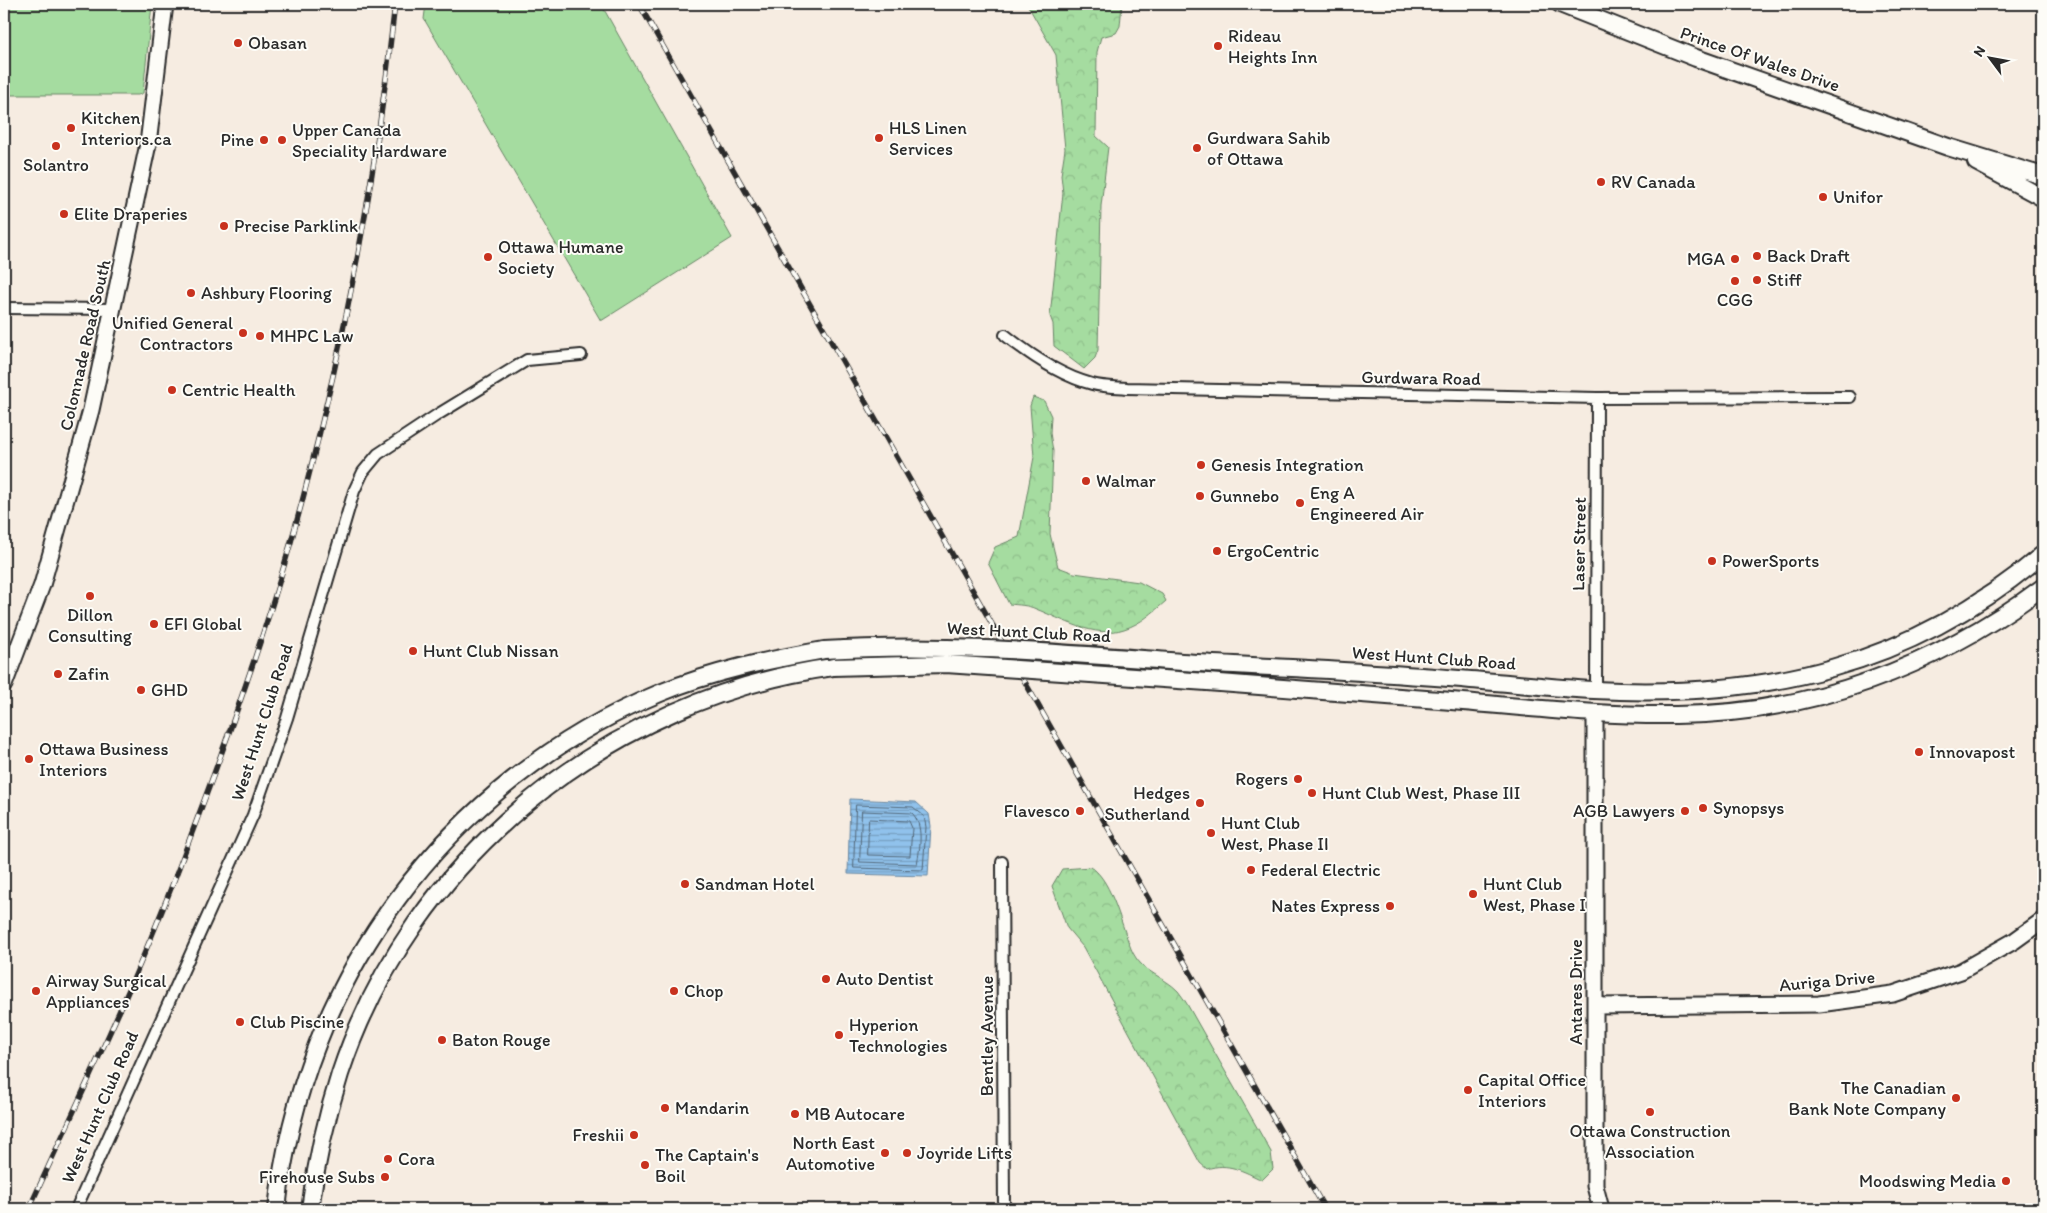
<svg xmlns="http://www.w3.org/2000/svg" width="2047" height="1213" font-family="Itim,sans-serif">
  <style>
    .grass { fill: #a5dca0; stroke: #688466 }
    .forest { fill: url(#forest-crowns); stroke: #688466 }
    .water { fill: url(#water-rules); stroke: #68869f }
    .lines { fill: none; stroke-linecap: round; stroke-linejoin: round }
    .shore { stroke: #536778; stroke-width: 1 }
    .street-casing { stroke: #2b2b2b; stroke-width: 14 }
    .secondary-casing { stroke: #2b2b2b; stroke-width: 19 }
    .primary-casing { stroke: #2b2b2b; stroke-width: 20 }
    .street { stroke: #fdfcf7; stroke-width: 10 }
    .secondary { stroke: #fdfcf7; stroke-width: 15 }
    .primary { stroke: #fdfcf7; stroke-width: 16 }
    .rail-casing { stroke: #2b2b2b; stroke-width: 5.5 }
    .rail { stroke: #fdfcf7; stroke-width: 4; stroke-dasharray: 11; stroke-linecap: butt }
    .primary-bridge-casing { stroke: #2b2b2b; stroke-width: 20; stroke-linecap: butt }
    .primary-bridge { stroke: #fdfcf7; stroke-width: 16 }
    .poi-dot { fill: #c8321e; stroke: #fdfcf7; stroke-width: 2 }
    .labels { text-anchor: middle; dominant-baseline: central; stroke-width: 4; stroke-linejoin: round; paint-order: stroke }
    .poi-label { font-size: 18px; fill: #2b2b2b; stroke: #fdfcf7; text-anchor: start }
    .street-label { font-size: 18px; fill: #2b2b2b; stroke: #fdfcf7 }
  </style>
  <defs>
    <pattern id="forest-crowns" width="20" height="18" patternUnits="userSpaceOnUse" patternTransform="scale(1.25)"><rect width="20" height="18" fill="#a5dca0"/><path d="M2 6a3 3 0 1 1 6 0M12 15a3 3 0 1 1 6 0" fill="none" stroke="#8ebd8a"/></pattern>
    <pattern id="water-rules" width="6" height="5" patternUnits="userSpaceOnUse" patternTransform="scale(1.25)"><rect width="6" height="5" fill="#90c2ec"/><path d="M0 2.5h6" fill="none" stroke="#769ebf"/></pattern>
  </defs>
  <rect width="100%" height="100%" fill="#f6ece1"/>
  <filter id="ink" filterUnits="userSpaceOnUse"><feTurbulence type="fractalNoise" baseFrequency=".02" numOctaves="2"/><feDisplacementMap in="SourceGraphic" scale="10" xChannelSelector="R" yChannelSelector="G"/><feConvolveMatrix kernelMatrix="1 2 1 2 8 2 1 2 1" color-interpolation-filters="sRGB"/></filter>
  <g filter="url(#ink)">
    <!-- grass -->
    <path class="grass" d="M4 4H152L143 93 138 95H4Z
      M426 4H601L732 238 601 321 424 19Z"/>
    <!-- forest -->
    <path class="forest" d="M1027 4H1122L1120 26 1116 33 1101 37 1097 52 1096 136 1108 147 1101 206 1098 350 1095 358 1084 369 1054 346 1053 324 1050 316 1063 193 1061 175 1065 149 1056 55Z
      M1033 397 1044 401 1051 416 1050 433 1053 451 1050 534 1058 567 1074 573 1139 582 1162 594 1166 601C1153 612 1141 624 1124 629 1094 639 1062 619 1036 609 1028 605 1018 605 1009 604L988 563 995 547 1019 537 1034 457 1030 406Z
      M1091 867C1113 881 1122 930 1133 953 1142 972 1165 977 1178 991 1181 995 1184 999 1187 1004L1271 1152 1273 1169 1262 1180C1243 1171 1228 1162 1207 1169L1200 1163 1083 947 1067 928 1052 886 1062 869Z"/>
    <!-- water -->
    <path class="water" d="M850 799 916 802 929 814 931 826 928 876 848 874Z"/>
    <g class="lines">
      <!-- shore -->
      <path class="shore" d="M856 805 913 807 924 816 926 827 923 870 854 868Z
        M862 811 912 813C924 825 920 848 917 864L860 862Z
        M869 819 909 821 912 828 910 856 868 855Z"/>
      <!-- street casing -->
      <g class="street-casing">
        <path id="street" d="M4 308 114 309
          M1005 335C1030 355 1061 376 1092 384 1103 387 1115 387 1127 388L1597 398 1850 397
          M1596 690 1597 398
          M1002 862 1004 1209
          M76 1209 253 815 287 718 354 491 363 472 378 454 437 415 527 360 581 355"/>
      </g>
      <!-- secondary casing -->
      <g class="secondary-casing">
        <path id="secondary" d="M4 685 42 585 91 410 148 144 165 4
          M1595 714V1186L1601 1209
          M1595 1006 1819 1004 1893 994 1961 971 2014 941 2043 920"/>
      </g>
      <!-- primary casing -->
      <g class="primary-casing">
        <path id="primary" d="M1560 4 1696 58 1948 147 2043 176
          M1976 162 2043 198
          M1197 663C1288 668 1379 672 1471 680 1512 683 1553 688 1594 690 1765 699 1910 667 2043 554
          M1207 682C1293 689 1378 695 1463 702 1534 708 1605 716 1676 715 1811 714 1936 667 2043 587
          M277 1209C301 981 447 781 660 693 713 671 768 660 824 650
          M310 1209C316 1163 326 1118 340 1074 411 858 609 698 833 667"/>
      </g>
      <!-- street -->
      <use href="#street" class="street"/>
      <!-- secondary -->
      <use href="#secondary" class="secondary"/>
      <!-- primary -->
      <use href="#primary" class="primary"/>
      <!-- rail casing -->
      <g class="rail-casing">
        <path id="rail" d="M639 4 1325 1209
          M29 1209C78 1101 130 994 173 883 221 757 269 628 303 498 346 336 377 170 395 4"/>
      </g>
      <!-- rail -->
      <use href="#rail" class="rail"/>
      <!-- primary-bridge casing -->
      <g class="primary-bridge-casing">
        <path id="primary-bridge" d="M824 650C949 642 1072 654 1197 663
          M833 667 946 664 1207 682"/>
      </g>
      <!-- primary-bridge -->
      <use href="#primary-bridge" class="primary-bridge"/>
    </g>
  </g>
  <!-- markers -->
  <g class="poi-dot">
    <circle cx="238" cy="43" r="5"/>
    <circle cx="1218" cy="46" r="5"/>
    <circle cx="71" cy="128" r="5"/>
    <circle cx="879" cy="138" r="5"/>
    <circle cx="264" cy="140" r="5"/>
    <circle cx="282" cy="140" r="5"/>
    <circle cx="56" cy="146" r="5"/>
    <circle cx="1197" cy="148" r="5"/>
    <circle cx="1601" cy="182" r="5"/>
    <circle cx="1823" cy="197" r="5"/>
    <circle cx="64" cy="214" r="5"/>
    <circle cx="224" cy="226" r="5"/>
    <circle cx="1757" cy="256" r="5"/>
    <circle cx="488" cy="257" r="5"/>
    <circle cx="1735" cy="259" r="5"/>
    <circle cx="1757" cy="280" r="5"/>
    <circle cx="1735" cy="281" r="5"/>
    <circle cx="191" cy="293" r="5"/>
    <circle cx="243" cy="333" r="5"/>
    <circle cx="260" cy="336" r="5"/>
    <circle cx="172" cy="390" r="5"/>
    <circle cx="1201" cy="465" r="5"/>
    <circle cx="1086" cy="481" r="5"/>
    <circle cx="1200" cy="496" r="5"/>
    <circle cx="1300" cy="503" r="5"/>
    <circle cx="1217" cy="551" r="5"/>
    <circle cx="1712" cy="561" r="5"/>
    <circle cx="90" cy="596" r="5"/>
    <circle cx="154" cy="624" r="5"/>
    <circle cx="413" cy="651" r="5"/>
    <circle cx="58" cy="674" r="5"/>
    <circle cx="141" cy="690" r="5"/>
    <circle cx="1919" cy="752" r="5"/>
    <circle cx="29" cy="759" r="5"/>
    <circle cx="1298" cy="779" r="5"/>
    <circle cx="1312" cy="793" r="5"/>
    <circle cx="1200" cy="803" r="5"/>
    <circle cx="1703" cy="808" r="5"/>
    <circle cx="1080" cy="811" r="5"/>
    <circle cx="1685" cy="811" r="5"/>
    <circle cx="1211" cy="833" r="5"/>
    <circle cx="1251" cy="870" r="5"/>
    <circle cx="685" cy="884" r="5"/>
    <circle cx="1473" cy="894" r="5"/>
    <circle cx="1390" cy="906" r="5"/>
    <circle cx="826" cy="979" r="5"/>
    <circle cx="36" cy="991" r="5"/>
    <circle cx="674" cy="991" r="5"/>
    <circle cx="240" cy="1022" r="5"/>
    <circle cx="839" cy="1035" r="5"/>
    <circle cx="442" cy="1040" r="5"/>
    <circle cx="1468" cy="1090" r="5"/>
    <circle cx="1956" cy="1098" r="5"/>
    <circle cx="665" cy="1108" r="5"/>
    <circle cx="1650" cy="1112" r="5"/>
    <circle cx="795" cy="1114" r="5"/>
    <circle cx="634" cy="1135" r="5"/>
    <circle cx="885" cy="1153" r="5"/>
    <circle cx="907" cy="1153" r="5"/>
    <circle cx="388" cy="1159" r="5"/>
    <circle cx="645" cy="1165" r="5"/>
    <circle cx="385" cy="1177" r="5"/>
    <circle cx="2006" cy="1181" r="5"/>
  </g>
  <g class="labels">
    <!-- poi labels -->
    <g class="poi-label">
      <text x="1228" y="36">Rideau<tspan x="1228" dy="21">Heights Inn</tspan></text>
      <text x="248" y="43">Obasan</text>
      <text x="81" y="118">Kitchen<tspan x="81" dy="21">Interiors.ca</tspan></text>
      <text x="889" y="128">HLS Linen<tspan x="889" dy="21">Services</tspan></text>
      <text x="292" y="130">Upper Canada<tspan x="292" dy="21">Speciality Hardware</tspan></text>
      <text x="1207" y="138">Gurdwara Sahib<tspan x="1207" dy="21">of Ottawa</tspan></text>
      <text x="254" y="140" text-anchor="end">Pine</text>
      <text x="56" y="165" text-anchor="middle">Solantro</text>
      <text x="1611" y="182">RV Canada</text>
      <text x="1833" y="197">Unifor</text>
      <text x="74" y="214">Elite Draperies</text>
      <text x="234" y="226">Precise Parklink</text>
      <text x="498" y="247">Ottawa Humane<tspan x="498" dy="21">Society</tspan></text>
      <text x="1767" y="256">Back Draft</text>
      <text x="1725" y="259" text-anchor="end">MGA</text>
      <text x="1767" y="280">Stiff</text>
      <text x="201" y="293">Ashbury Flooring</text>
      <text x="1735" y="300" text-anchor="middle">CGG</text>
      <text x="233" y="323" text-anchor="end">Unified General<tspan x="233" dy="21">Contractors</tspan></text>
      <text x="270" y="336">MHPC Law</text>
      <text x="182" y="390">Centric Health</text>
      <text x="1211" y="465">Genesis Integration</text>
      <text x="1096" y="481">Walmar</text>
      <text x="1310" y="493">Eng A<tspan x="1310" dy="21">Engineered Air</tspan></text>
      <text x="1210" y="496">Gunnebo</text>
      <text x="1227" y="551">ErgoCentric</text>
      <text x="1722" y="561">PowerSports</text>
      <text x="90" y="615" text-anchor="middle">Dillon<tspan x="90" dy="21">Consulting</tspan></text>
      <text x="164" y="624">EFI Global</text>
      <text x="423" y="651">Hunt Club Nissan</text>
      <text x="68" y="674">Zafin</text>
      <text x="151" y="690">GHD</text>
      <text x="39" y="749">Ottawa Business<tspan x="39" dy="21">Interiors</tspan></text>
      <text x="1929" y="752">Innovapost</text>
      <text x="1288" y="779" text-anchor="end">Rogers</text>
      <text x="1190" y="793" text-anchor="end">Hedges<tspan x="1190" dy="21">Sutherland</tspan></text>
      <text x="1322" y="793">Hunt Club West, Phase III</text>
      <text x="1713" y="808">Synopsys</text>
      <text x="1070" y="811" text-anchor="end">Flavesco</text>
      <text x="1675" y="811" text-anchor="end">AGB Lawyers</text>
      <text x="1221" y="823">Hunt Club<tspan x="1221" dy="21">West, Phase II</tspan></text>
      <text x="1261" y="870">Federal Electric</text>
      <text x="695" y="884">Sandman Hotel</text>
      <text x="1483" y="884">Hunt Club<tspan x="1483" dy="21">West, Phase I</tspan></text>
      <text x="1380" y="906" text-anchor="end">Nates Express</text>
      <text x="836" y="979">Auto Dentist</text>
      <text x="46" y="981">Airway Surgical<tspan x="46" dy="21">Appliances</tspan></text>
      <text x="684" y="991">Chop</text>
      <text x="250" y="1022">Club Piscine</text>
      <text x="849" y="1025">Hyperion<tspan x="849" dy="21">Technologies</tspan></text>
      <text x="452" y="1040">Baton Rouge</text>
      <text x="1478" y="1080">Capital Office<tspan x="1478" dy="21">Interiors</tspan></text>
      <text x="1946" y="1088" text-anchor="end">The Canadian<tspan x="1946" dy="21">Bank Note Company</tspan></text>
      <text x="675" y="1108">Mandarin</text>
      <text x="805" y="1114">MB Autocare</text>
      <text x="1650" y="1131" text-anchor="middle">Ottawa Construction<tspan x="1650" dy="21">Association</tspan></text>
      <text x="624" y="1135" text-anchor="end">Freshii</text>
      <text x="875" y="1143" text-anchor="end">North East<tspan x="875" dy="21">Automotive</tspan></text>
      <text x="917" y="1153">Joyride Lifts</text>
      <text x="655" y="1155">The Captain's<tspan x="655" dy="21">Boil</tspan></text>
      <text x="398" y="1159">Cora</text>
      <text x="375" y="1177" text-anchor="end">Firehouse Subs</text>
      <text x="1996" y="1181" text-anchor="end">Moodswing Media</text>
    </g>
    <!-- street labels -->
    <g class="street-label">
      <text transform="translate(1760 59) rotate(19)">Prince Of Wales Drive</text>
      <text transform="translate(85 345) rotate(-77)">Colonnade Road South</text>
      <text transform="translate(1421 378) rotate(1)">Gurdwara Road</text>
      <text transform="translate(1579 544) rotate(-89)">Laser Street</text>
      <text transform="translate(1029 632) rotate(3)">West Hunt Club Road</text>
      <text transform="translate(1434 658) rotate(4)">West Hunt Club Road</text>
      <text transform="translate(262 722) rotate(-72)">West Hunt Club Road</text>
      <text transform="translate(1827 981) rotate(-5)">Auriga Drive</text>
      <text transform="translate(1576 992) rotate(-90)">Antares Drive</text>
      <text transform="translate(987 1036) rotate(-90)">Bentley Avenue</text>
      <text transform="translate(100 1107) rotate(-66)">West Hunt Club Road</text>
    </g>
  </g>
  <!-- margin -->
  <rect width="2047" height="1213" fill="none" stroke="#fdfcf7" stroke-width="20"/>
  <rect x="10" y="10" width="2027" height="1193" fill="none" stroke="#2b2b2b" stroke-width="2" filter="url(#ink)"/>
  <!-- north arrow -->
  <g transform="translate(1990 58) rotate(302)" stroke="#fdfcf7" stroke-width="4" paint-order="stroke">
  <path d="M0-4L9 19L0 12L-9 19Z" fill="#2b2b2b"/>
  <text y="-8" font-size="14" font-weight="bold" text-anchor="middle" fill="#2b2b2b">N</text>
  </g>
</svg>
